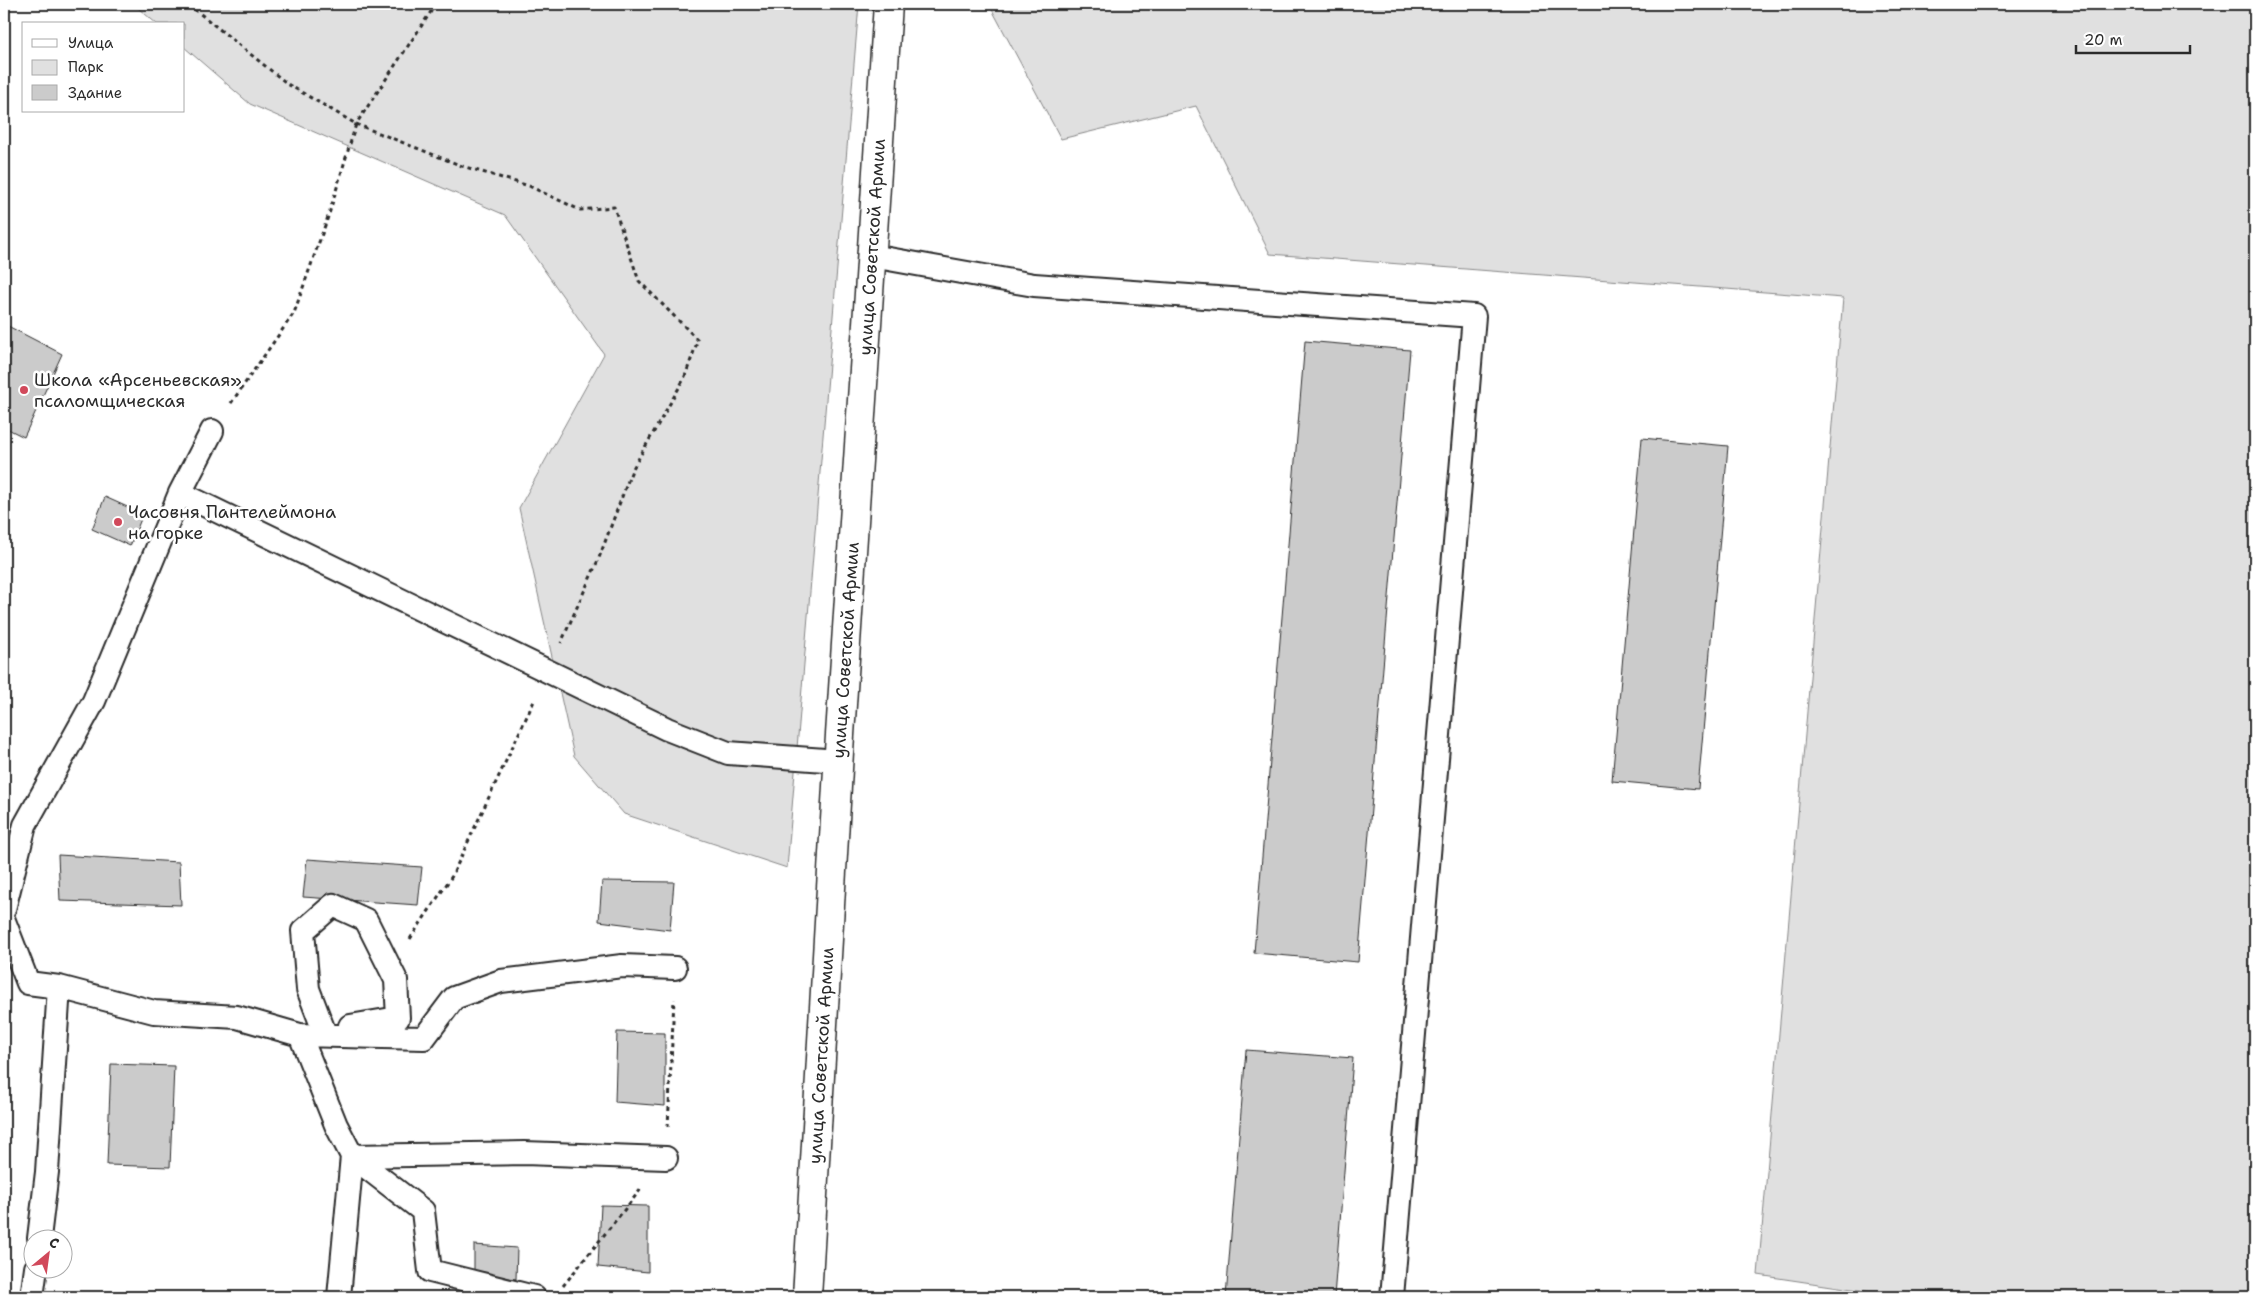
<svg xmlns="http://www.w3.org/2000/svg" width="2259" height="1301" font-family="'Shantell Sans',sans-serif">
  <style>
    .green { fill: #e0e0e0; stroke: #868686 }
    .building { fill: #cbcbcb; stroke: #2b2b2b }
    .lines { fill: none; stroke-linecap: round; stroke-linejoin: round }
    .lane-casing { stroke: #2b2b2b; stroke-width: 26 }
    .primary-casing { stroke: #2b2b2b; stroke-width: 31 }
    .path { stroke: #2b2b2b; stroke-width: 3; stroke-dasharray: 4 4; stroke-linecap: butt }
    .lane { stroke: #fff; stroke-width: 22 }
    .primary { stroke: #fff; stroke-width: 28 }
    .poi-dot { fill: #d1495b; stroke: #fff; stroke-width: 2 }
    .labels { text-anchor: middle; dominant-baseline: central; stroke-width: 5; stroke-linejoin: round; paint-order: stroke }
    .street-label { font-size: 18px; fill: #2b2b2b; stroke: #fff }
    .poi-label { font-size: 18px; fill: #2b2b2b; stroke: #fff; text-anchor: start }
  </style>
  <rect width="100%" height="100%" fill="#fff"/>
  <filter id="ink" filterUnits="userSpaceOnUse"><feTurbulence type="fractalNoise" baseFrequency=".02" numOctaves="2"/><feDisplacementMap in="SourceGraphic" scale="10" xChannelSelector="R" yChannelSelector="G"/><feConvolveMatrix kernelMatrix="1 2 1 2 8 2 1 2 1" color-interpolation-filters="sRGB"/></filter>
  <g filter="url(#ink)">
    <!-- green -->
    <path class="green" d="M133 4H859L787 868 624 814 574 756 519 508 604 354 505 215 250 104 184 47V24H157Z
      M989 4H2255V1297H1906L1758 1275 1843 298 1270 254 1196 106 1061 139Z"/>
    <!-- building -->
    <path class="building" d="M4 324 62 354 24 437 4 427Z
      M1305 341 1410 350 1358 962 1254 953Z
      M1642 438 1728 446 1698 789 1612 781Z
      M105 497 143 514 130 546 92 529Z
      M58 855 179 862 181 905 60 901Z
      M307 859 422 867 418 905 303 897Z
      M602 881 674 882 670 930 599 921Z
      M617 1032 665 1033V1106L615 1102Z
      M1246 1050 1353 1058 1334 1297H1226Z
      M111 1064 174 1066 170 1167 107 1165Z
      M601 1205 648 1206V1272L598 1267Z
      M474 1245 517 1248 516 1279 474 1275Z"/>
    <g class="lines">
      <!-- lane casing -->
      <g class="lane-casing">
        <path id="lane" d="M872 256 1034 285 1474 316 1392 1297
          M180 493 667 729 728 753 839 761
          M4 909 25 825 94 701 180 493 212 431
          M4 921 28 983 59 987 47 1172 39 1238
          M59 987 154 1012 237 1017 300 1035 336 1125 352 1156 339 1297
          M324 1031 308 989 303 931 333 905 366 920 396 980 398 1018 350 1026
          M300 1035 424 1038 454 998 501 981 622 966 675 968
          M352 1156 524 1153 666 1158
          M352 1156 423 1211 430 1271 534 1297
          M32 1297 36 1268"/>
      </g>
      <!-- primary casing -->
      <g class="primary-casing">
        <g id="primary">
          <path id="s1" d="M807 1297 840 735 888 4"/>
        </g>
      </g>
      <!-- path -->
      <path class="path" d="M188 4 289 85 356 124 329 214 294 313 229 406
        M436 4 356 124 462 166 529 186 580 210 614 207 639 281 698 340 684 379 632 470 599 558 561 643
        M410 939 452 876 535 699
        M668 1127 674 999
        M563 1286 641 1189"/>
      <!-- lane -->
      <use href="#lane" class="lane"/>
      <!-- primary -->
      <use href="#primary" class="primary"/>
    </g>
  </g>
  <!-- markers -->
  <g class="poi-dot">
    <circle cx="24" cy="390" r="5"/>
    <circle cx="118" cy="522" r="5"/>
  </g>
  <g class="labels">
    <!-- street labels -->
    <g class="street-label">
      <text stroke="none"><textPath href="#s1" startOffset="1052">улица Советской Армии</textPath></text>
      <text stroke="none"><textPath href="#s1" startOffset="648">улица Советской Армии</textPath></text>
      <text stroke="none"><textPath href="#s1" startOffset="242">улица Советской Армии</textPath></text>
    </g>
    <!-- poi labels -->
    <g class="poi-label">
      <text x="34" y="380">Школа «Арсеньевская»<tspan x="34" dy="21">псаломщическая</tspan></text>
      <text x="128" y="512">Часовня Пантелеймона<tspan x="128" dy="21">на горке</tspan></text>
    </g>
  </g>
  <!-- margin -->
  <rect width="2259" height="1301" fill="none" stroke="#fff" stroke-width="20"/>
  <rect x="10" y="10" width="2239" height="1281" fill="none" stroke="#2b2b2b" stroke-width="2" filter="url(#ink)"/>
  <!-- legend -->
  <rect x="22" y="22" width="162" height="90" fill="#ffffff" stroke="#aaaaaa"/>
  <rect x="32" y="39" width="25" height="8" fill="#ffffff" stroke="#aaaaaa"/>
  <text x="68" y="48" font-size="15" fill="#2b2b2b">Улица</text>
  <rect x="32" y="60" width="25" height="15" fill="#e0e0e0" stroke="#aaaaaa"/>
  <text x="68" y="72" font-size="15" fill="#2b2b2b">Парк</text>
  <rect x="32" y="85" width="25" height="15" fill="#cbcbcb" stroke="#aaaaaa"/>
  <text x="68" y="98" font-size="15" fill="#2b2b2b">Здание</text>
  <!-- north arrow -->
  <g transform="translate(48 1254) rotate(29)"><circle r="24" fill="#ffffff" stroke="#aaaaaa"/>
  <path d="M0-4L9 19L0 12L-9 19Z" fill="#d1495b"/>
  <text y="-8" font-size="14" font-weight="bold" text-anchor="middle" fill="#2b2b2b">С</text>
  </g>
  <!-- scale -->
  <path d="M2076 45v8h114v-8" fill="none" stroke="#2b2b2b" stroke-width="2.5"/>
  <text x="2084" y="45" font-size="15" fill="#2b2b2b" stroke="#ffffff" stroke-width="4" paint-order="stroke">20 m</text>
</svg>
